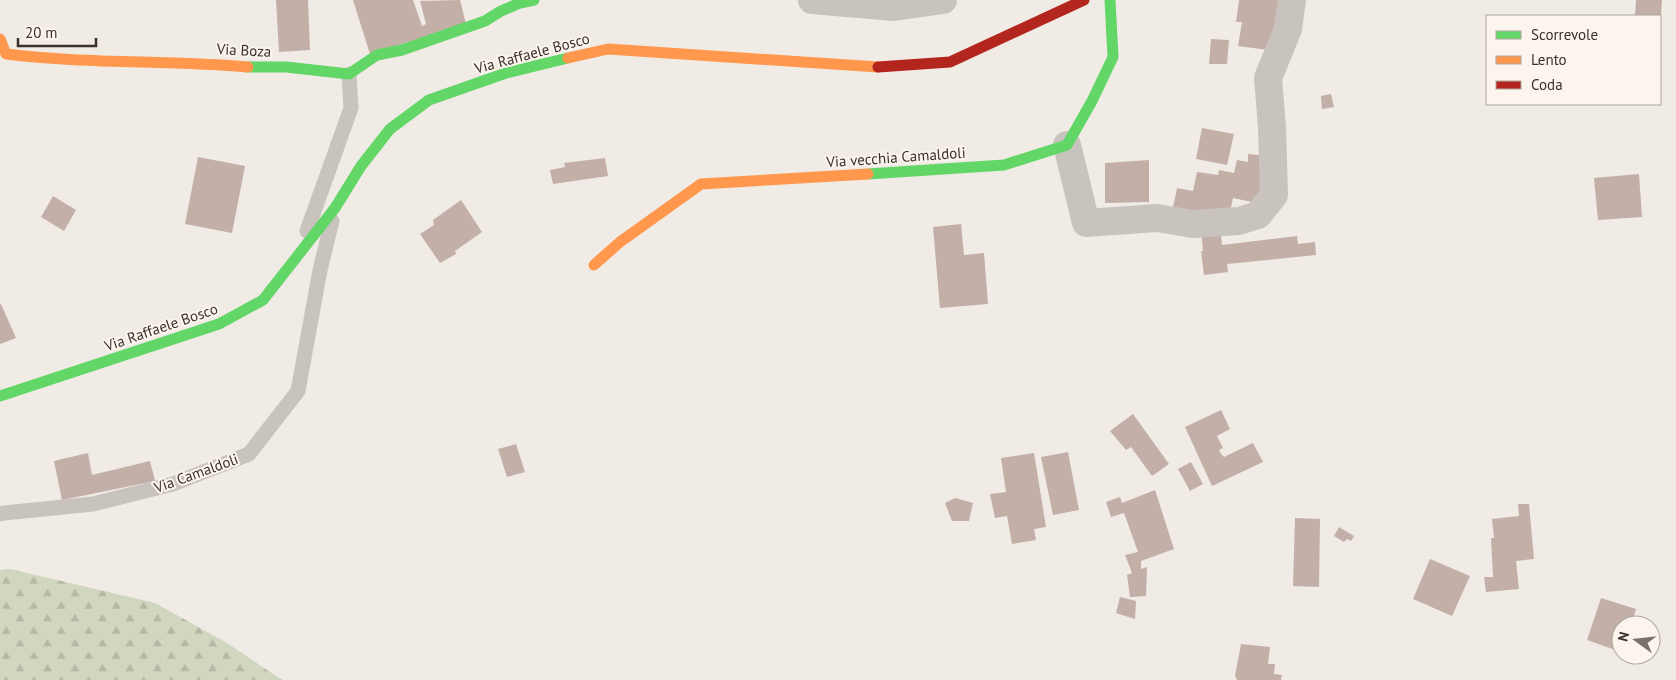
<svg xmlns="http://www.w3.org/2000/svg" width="1676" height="680" font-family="'PT Sans',sans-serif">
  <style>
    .forest { fill: url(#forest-firs) }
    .building { fill: #c3afa7 }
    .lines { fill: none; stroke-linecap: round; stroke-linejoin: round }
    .lane { stroke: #c9c3be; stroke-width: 15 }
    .street { stroke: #c9c3be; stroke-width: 28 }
    .fast { stroke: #63d668; stroke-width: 11 }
    .slow { stroke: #ff974d; stroke-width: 11 }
    .jam { stroke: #b3261e; stroke-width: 11 }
    .labels { text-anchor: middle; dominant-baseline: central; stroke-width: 4; stroke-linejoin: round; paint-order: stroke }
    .street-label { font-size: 15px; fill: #3b302b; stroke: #fbf5ee }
  </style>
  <defs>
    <pattern id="forest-firs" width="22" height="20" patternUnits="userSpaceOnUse" patternTransform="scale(1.25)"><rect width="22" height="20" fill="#d1d6bf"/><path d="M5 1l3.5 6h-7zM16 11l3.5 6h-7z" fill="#b4b8a4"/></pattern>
  </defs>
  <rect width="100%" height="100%" fill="#f0ebe5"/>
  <!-- forest -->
  <path class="forest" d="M10 569 155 603 227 643 282 680H0V570Z"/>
  <!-- building -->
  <path class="building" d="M276 0H308L310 50 279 52Z
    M353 0H413L422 26 426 24 420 1 460 0 466 24 370 54Z
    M1239 0H1282L1275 51 1238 46 1242 22H1236Z
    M1636 0H1662L1661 16H1635Z
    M1211 39 1229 40 1227 64H1209Z
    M1331 94 1334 107 1322 109 1321 96Z
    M1202 128 1234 134 1227 165 1196 159Z
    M1248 154 1269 156 1261 204 1233 198 1229 218 1173 207 1177 188 1193 191 1197 172 1218 175 1219 170 1234 173 1237 160 1248 162Z
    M198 157 245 166 232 233 185 224Z
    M605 158 608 176 553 184 550 170 565 167 564 163Z
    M1149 160V202L1105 203V163Z
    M1639 174 1642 217 1598 220 1594 178Z
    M53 196 76 210 64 231 41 217Z
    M461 200 482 232 455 251 456 254 440 263 420 234 434 225 433 220Z
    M961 224 964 255 984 253 988 304 940 308 933 227Z
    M1220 226 1222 245 1297 236 1298 244 1315 242 1316 255 1227 264 1228 272 1204 275 1201 251H1203L1201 229Z
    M1 304 16 338 0 344V305Z
    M1221 410 1230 429 1217 436 1223 448 1219 450 1221 454 1224 457 1253 443 1263 462 1212 486 1185 427Z
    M1133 414 1169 464 1152 476 1131 447 1126 450 1110 431Z
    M516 444 525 472 507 477 498 449Z
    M1068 452 1079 510 1053 515 1041 457Z
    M88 453 92 475 150 461 155 481 62 500 54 461Z
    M1034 453 1046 527 1034 529 1036 540 1012 544 1007 516 995 518 990 494 1006 492 1001 458Z
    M1191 462 1203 484 1190 491 1178 469Z
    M1155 490 1174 549 1141 561V569L1147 567 1146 596 1130 597 1127 575 1132 573 1125 555 1138 552 1124 513 1111 517 1106 502 1120 497 1122 503Z
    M955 498 973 503 969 521H952L945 503Z
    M1518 504H1529L1534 559 1516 561 1519 589 1486 592 1484 577H1493L1491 538H1494L1492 519 1519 516Z
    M1295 518 1320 519 1319 587 1293 586Z
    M1339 527 1354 536 1351 541 1347 539 1344 542 1334 536Z
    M1430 559 1470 576 1452 616 1413 599Z
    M1120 597 1136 601 1135 619 1116 613Z
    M1601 598 1636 609 1631 625H1621V652L1587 640Z
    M1241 644 1270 647 1268 664H1275L1274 674 1282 675 1281 680H1237L1235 676Z"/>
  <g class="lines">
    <!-- lane -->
    <path class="lane" d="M307 231 351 108 349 74
      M0 514 4 513 93 504 173 484 249 454 298 391 320 270 332 221"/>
    <!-- street -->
    <path class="street" d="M812 0 894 7 943 0
      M1067 145 1086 223 1157 218 1193 224 1239 221 1258 215 1274 195 1272 128 1268 78 1288 29 1292 0"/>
    <!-- fast -->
    <path class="fast" d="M248 67H286L349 74 377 55 402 50 485 21 501 11 520 3 534 0
      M868 174 1004 165 1067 145 1092 101 1113 57 1110 0
      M0 396 219 324 263 300 335 208 361 166 390 129 429 100 506 73 568 58"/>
    <!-- slow -->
    <path class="slow" d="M0 39 6 54C86 64 168 60 248 67
      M568 58 608 49 878 67
      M594 265 620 242 701 184 868 174"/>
    <!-- jam -->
    <path class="jam" d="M878 67 950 62 1084 0"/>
  </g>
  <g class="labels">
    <!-- street labels -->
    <g class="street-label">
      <text transform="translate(244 50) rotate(3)">Via Boza</text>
      <text transform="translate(532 53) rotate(-15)">Via Raffaele Bosco</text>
      <text transform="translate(896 157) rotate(-4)">Via vecchia Camaldoli</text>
      <text transform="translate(161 327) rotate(-19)">Via Raffaele Bosco</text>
      <text transform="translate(196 473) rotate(-20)">Via Camaldoli</text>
    </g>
  </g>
  <!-- legend -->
  <rect x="1486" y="15" width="175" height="90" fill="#fbf5ee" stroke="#aea6a0"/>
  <rect x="1496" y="31" width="25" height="8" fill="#63d668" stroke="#aea6a0"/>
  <text x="1531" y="40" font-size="15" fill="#3b302b">Scorrevole</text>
  <rect x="1496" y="56" width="25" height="8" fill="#ff974d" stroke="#aea6a0"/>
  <text x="1531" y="65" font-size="15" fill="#3b302b">Lento</text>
  <rect x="1496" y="81" width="25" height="8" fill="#b3261e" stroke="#aea6a0"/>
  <text x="1531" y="90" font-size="15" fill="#3b302b">Coda</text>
  <!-- north arrow -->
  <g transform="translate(1636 640) rotate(285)"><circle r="24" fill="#fbf5ee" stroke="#aea6a0"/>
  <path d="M0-4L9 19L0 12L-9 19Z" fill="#7a716c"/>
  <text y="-8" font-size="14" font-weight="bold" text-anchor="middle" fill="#3b302b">N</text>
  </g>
  <!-- scale -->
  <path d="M18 38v8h78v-8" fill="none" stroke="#3b302b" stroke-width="2.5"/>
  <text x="25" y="38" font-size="15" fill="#3b302b" stroke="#fbf5ee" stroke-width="4" paint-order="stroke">20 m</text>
</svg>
